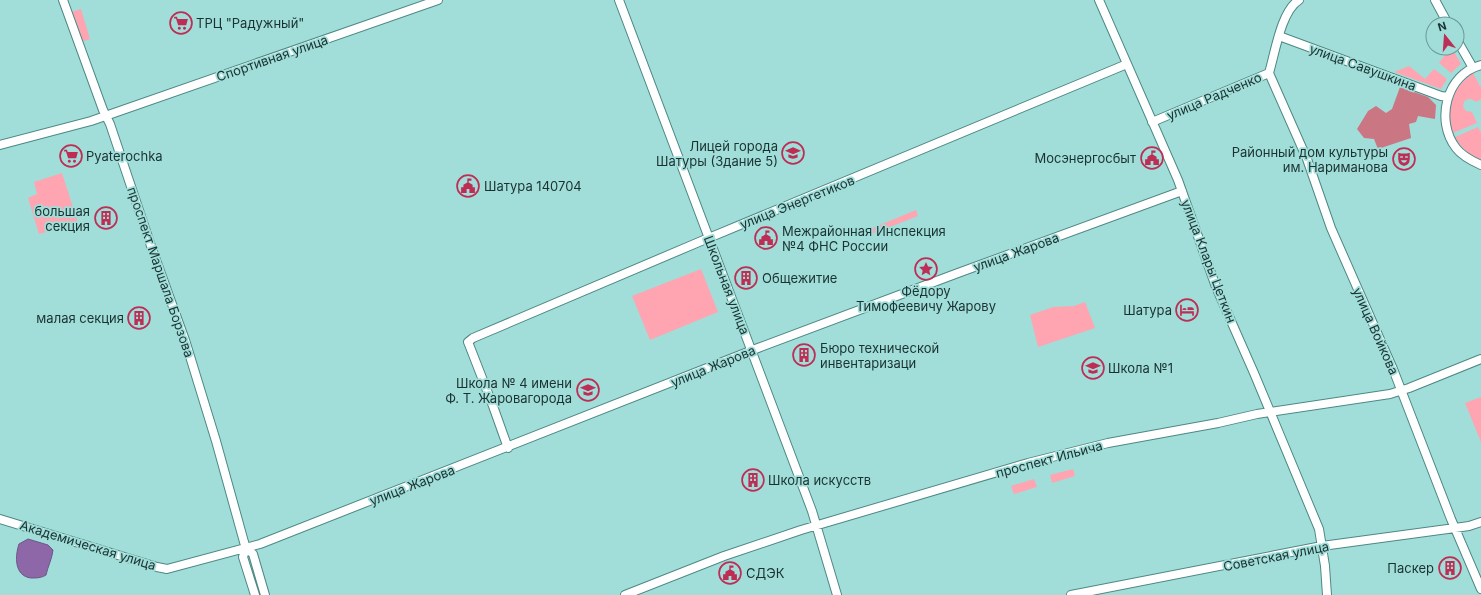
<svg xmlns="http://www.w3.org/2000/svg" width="1481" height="595" font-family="Inter,sans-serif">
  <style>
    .green { fill: #fea5b1 }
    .forest { fill: #cb7683 }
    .water { fill: #8e67a9; stroke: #6b5785 }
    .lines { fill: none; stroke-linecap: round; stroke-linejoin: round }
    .minor-casing { stroke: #4d8884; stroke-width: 10 }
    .minor { stroke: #fff; stroke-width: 8 }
    .labels { text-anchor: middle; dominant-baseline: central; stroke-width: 3.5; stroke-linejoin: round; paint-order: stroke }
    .poi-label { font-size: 13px; fill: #1a3231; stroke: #a1ded9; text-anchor: start }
    .street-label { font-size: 13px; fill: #1a3231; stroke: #a1ded9 }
  </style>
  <rect width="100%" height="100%" fill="#a1ded9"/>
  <!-- green -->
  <path class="green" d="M81 9 90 39 81 42 71 12Z
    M1443 48H1452L1461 64 1451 73 1439 63 1447 52Z
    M1409 66 1425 79 1434 69 1447 79 1441 89 1394 72Z
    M1473 73 1481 88V99L1476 102C1472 98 1467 98 1464 102L1463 106 1466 111 1472 112 1477 123 1453 133C1444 108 1452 88 1473 73Z
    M1478 127 1481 133V161C1469 155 1462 149 1455 137Z
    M62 173 78 223 39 234 28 198 37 194 34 182Z
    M916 210 918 216 864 237 863 232Z
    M701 269 718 312 650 340 632 296Z
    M1085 302 1095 328 1038 347 1030 315 1053 307 1074 306Z
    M1481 397V442L1465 403Z
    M1073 469 1075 476 1052 483 1050 475Z
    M1034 479 1037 487 1014 494 1011 486Z"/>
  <!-- forest -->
  <path class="forest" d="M1400 87 1428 97 1436 105 1435 119 1418 116 1416 122 1409 124 1411 138 1378 149 1374 139 1364 138 1357 129 1368 111 1376 106 1386 113 1392 109Z"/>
  <!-- water -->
  <path class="water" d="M28 539 48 545 53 550C52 559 48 566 46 575 41 578 37 578 31 578 14 576 15 556 19 544Z"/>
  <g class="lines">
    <!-- minor casing -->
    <g class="minor-casing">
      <path id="minor" d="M63 0 103 110 110 124 152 249 185 340 216 441 244 542 246 548 253 554 265 595
        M619 0 812 511 837 595
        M1099 0 1178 180 1216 287 1254 373 1319 529 1325 566 1327 595
        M1435 0 1448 24
        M1279 36 1441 96 1448 97
        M1457 40 1473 68
        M1481 65C1446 74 1435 121 1456 148 1462 156 1472 161 1481 165
        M1269 73 1307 159 1331 228 1393 369 1451 519 1481 589
        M1152 122 1269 73C1275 53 1281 11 1299 0
        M0 145 91 121 438 0
        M508 448 493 406 470 347 468 342 473 338 699 242 1127 64
        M0 519 157 567 167 569 260 544 758 348 958 273 1182 191
        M246 548 243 557 255 595
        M625 595 724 556 801 530 1028 463 1108 443 1218 423 1257 414 1390 394 1409 388 1481 359
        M1071 595 1322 546 1455 528 1469 526 1481 522"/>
    </g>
    <!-- minor -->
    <use href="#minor" class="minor"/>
  </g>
  <!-- icons -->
  <defs>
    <g id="supermarket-ring" transform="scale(1.15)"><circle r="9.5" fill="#a1ded9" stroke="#be2e54" stroke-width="1.5"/><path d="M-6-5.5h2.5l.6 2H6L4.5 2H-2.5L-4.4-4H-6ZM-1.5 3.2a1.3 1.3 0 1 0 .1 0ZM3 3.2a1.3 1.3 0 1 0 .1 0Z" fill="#be2e54"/></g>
    <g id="school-ring" transform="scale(1.15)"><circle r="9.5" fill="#a1ded9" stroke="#be2e54" stroke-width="1.5"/><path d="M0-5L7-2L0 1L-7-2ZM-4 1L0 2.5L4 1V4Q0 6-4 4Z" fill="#be2e54"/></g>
    <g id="civic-ring" transform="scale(1.15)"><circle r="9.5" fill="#a1ded9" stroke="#be2e54" stroke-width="1.5"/><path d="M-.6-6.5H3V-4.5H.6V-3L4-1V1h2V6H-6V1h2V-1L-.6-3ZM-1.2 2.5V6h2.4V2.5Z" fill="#be2e54"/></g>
    <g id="theatre-ring" transform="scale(1.15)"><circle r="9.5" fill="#a1ded9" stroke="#be2e54" stroke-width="1.5"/><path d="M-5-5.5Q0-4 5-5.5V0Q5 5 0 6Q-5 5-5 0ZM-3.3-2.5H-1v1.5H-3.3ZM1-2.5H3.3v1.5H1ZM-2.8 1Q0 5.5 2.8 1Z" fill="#be2e54"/></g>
    <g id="building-ring" transform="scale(1.15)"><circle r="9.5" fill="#a1ded9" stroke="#be2e54" stroke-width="1.5"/><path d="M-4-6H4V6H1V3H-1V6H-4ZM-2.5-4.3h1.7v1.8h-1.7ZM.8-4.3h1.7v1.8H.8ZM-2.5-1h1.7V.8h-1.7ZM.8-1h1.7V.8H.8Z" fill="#be2e54"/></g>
    <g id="sight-ring" transform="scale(1.15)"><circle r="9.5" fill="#a1ded9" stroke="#be2e54" stroke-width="1.5"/><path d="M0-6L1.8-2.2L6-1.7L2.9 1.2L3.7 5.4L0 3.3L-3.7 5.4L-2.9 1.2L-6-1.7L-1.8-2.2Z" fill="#be2e54"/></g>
    <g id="hotel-ring" transform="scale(1.15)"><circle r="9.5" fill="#a1ded9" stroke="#be2e54" stroke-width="1.5"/><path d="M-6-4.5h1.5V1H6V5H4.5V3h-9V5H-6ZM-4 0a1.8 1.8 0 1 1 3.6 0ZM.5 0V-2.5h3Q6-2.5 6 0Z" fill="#be2e54"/></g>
  </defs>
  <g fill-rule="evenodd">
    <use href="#supermarket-ring" x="181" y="23"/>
    <use href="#school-ring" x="793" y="153"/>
    <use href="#supermarket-ring" x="71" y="156"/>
    <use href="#civic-ring" x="1152" y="158"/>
    <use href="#theatre-ring" x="1404" y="159"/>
    <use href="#civic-ring" x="468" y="186"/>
    <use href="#building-ring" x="106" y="218"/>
    <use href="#civic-ring" x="766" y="238"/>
    <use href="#sight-ring" x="926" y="269"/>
    <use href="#building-ring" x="746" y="278"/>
    <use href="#hotel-ring" x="1187" y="310"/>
    <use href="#building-ring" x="139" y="318"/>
    <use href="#building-ring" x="804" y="355"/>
    <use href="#school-ring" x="1093" y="368"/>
    <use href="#school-ring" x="588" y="390"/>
    <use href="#building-ring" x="753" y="480"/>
    <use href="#building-ring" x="1450" y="568"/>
    <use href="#civic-ring" x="730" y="573"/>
  </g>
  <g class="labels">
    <!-- poi labels -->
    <g class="poi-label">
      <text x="196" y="23">ТРЦ "Радужный"</text>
      <text x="778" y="146" text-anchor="end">Лицей города<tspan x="778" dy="15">Шатуры (Здание 5)</tspan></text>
      <text x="1388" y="152" text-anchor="end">Районный дом культуры<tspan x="1388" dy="15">им. Нариманова</tspan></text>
      <text x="86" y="156">Pyaterochka</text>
      <text x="1136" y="158" text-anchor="end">Мосэнергосбыт</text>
      <text x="484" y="186">Шатура 140704</text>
      <text x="90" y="211" text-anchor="end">большая<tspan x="90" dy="15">секция</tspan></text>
      <text x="782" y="231">Межрайонная Инспекция<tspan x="782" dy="15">№4 ФНС России</tspan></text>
      <text x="762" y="278">Общежитие</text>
      <text x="926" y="291" text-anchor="middle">Фёдору<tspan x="926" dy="15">Тимофеевичу Жарову</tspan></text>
      <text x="1172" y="310" text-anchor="end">Шатура</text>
      <text x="124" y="318" text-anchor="end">малая секция</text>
      <text x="820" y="348">Бюро технической<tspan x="820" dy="15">инвентаризаци</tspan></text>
      <text x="1108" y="368">Школа №1</text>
      <text x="572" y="383" text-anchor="end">Школа № 4 имени<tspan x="572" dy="15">Ф. Т. Жаровагорода</tspan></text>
      <text x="768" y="480">Школа искусств</text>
      <text x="1434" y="568" text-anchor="end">Паскер</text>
      <text x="746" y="573">СДЭК</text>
    </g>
    <!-- street labels -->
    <g class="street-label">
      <text transform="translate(272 58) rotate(-19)">Спортивная улица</text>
      <text transform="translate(1363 67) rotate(20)">улица Савушкина</text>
      <text transform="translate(1214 96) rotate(-23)">улица Радченко</text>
      <text transform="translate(797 202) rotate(-22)">улица Энергетиков</text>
      <text transform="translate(1016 252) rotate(-20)">улица Жарова</text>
      <text transform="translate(1209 261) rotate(69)">улица Клары Цеткин</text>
      <text transform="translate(161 272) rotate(71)">проспект Маршала Борзова</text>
      <text transform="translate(727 285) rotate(69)">Школьная улица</text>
      <text transform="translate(1376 331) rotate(66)">улица Войкова</text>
      <text transform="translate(713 366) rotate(-22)">улица Жарова</text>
      <text transform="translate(1049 459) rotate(-15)">проспект Ильича</text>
      <text transform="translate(412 485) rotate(-21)">улица Жарова</text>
      <text transform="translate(88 545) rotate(17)">Академическая улица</text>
      <text transform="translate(1276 556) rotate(-11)">Советская улица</text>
    </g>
  </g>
  <!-- north arrow -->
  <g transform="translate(1445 36) rotate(343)"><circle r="19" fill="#a1ded9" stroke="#6b9996"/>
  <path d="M0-3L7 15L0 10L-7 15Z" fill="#be2e54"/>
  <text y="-6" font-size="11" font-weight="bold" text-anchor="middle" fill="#1a3231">N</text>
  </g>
</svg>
